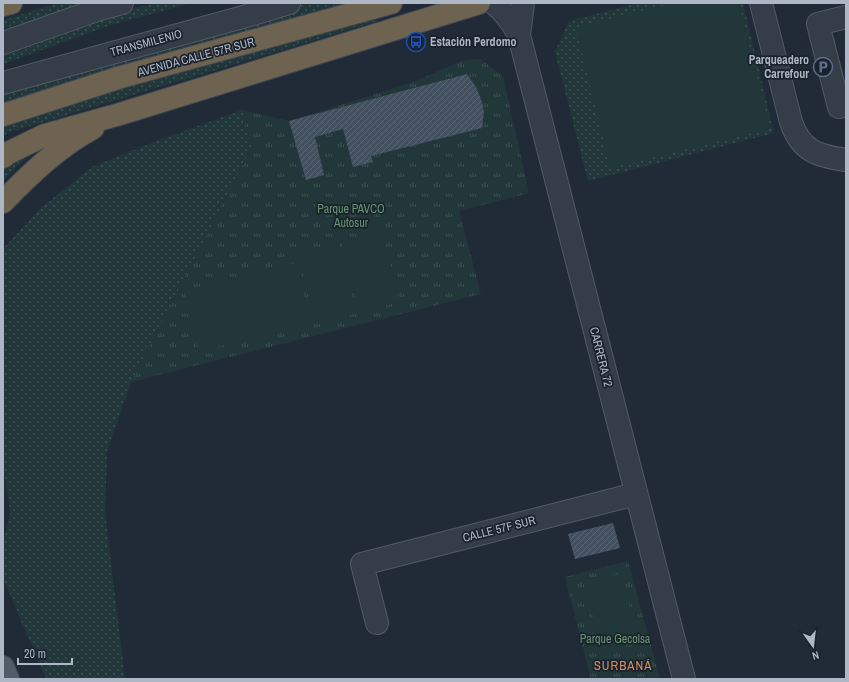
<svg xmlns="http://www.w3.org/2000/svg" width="849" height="682" font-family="'Archivo Narrow',sans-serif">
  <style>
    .grass { fill: url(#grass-dots) }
    .park { fill: url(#park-tufts) }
    .garden { fill: #223739 }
    .building { fill: url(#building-hatch) }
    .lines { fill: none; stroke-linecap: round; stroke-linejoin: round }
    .minor-casing { stroke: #515a66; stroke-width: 24 }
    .major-casing { stroke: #3d4652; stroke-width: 24 }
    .highway-casing { stroke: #3e4753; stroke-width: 24 }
    .minor { stroke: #343d48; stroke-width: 22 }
    .major { stroke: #525c69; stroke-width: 22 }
    .highway { stroke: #6e6351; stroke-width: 22 }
    .labels { text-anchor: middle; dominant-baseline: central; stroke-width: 3.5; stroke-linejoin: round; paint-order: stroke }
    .poi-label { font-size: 12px; font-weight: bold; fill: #aeb7c5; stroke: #1a222d; text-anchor: start }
    .street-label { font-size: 12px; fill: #aeb7c5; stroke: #1a222d }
    .park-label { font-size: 12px; fill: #669571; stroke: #1a222d }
    .neighbourhood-label { font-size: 13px; letter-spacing: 1px; fill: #d38f5c; stroke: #1a222d }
  </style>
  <defs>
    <pattern id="grass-dots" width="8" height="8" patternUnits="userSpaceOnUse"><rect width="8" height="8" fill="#223739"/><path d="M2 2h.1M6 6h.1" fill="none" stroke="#405254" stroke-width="1.8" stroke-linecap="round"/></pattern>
    <pattern id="park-tufts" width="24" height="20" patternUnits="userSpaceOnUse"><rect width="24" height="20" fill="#223739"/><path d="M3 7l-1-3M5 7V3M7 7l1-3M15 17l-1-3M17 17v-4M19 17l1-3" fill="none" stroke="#405254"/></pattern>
    <pattern id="building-hatch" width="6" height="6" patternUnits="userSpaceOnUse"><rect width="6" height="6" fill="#435060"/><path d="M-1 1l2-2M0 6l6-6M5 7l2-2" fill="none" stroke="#5c6775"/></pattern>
  </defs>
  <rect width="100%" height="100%" fill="#212b38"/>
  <!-- grass -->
  <path class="grass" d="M58 3H88L3 29V20Z
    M155 3H191L108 26 3 64V54L104 16Z
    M308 3H350L3 104V92Z
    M639 3H743L774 133 588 181 555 52 569 21Z
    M375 17 378 21 10 132 3 136V126L134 81Z
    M242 110 252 147 131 382 107 452 105 513 125 679H46L3 578V543L10 513 7 488 3 468V249L41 208 92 167 159 140Z
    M36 149 13 170 3 181V166Z"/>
  <!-- park -->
  <path class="park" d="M480 59 503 76 529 193 459 211 481 294 131 382 252 147 242 110 290 121 416 81 461 61Z
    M628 561 660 679H591L565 577Z"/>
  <!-- garden -->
  <path class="garden" d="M674 3H739L770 129 610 168 576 27Z
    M382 232 400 302 359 312 341 242Z
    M339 244 357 313 316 324 298 254Z
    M297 263 311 324 199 351 184 290Z
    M621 573 638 642 602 651 584 583Z"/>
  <!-- building -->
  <path class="building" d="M467 74 476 87 481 99 484 112 482 128 371 156 373 162 353 167 343 129 315 137 324 175 306 180 289 121Z
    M613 523 620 548 575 559 568 534Z"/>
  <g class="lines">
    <!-- minor casing -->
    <g class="minor-casing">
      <path id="minor" d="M493 3C505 12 512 22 519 35L684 679
        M761 3 791 122C801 151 817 156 846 160
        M846 17 818 24 839 107 846 105
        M519 35 523 3
        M3 43 97 10 122 3
        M3 83 243 17 289 3
        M377 623 362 564 636 494"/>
    </g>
    <!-- major casing -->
    <g class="major-casing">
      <path id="major" d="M3 667 8 679"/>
    </g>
    <!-- highway casing -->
    <g class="highway-casing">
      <path id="highway" d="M3 5 11 3
        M3 115 121 77 391 3
        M3 157 10 152 45 135 120 114 479 3
        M3 202C30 174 58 147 93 128"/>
    </g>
    <!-- minor -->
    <use href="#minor" class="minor"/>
    <!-- major -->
    <use href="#major" class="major"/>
    <!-- highway -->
    <use href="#highway" class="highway"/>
  </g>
  <!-- icons -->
  <defs>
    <g id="bus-ring" transform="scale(1)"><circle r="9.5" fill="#1a222d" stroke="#1a4fb4" stroke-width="1.5"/><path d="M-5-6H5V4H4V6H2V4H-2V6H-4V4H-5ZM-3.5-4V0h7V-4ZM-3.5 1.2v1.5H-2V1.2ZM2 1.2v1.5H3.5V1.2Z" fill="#1a4fb4"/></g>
    <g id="parking-ring" transform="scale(1)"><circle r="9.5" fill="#1a222d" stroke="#5c6f8a" stroke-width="1.5"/><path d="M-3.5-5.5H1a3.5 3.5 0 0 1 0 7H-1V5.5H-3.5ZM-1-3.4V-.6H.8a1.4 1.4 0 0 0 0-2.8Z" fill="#5c6f8a"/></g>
  </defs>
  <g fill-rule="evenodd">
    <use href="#bus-ring" x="416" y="42"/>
    <use href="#parking-ring" x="823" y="67"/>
  </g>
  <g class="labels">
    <!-- poi labels -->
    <g class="poi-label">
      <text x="430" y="42">Estación Perdomo</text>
      <text x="809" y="60" text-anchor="end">Parqueadero<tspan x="809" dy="14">Carrefour</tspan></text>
    </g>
    <!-- street labels -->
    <g class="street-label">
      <text transform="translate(146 43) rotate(-15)">TRANSMILENIO</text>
      <text transform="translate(196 57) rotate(-15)">AVENIDA CALLE 57R SUR</text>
      <text transform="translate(601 357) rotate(76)">CARRERA 72</text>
      <text transform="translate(499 529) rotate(-14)">CALLE 57F SUR</text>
    </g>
    <!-- park labels -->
    <g class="park-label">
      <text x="351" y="209">Parque PAVCO<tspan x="351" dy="14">Autosur</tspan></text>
      <text x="615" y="639">Parque Gecolsa</text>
    </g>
    <!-- neighbourhood labels -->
    <g class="neighbourhood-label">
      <text x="623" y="665">SURBANÁ</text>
    </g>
  </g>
  <!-- border -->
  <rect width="849" height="682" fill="none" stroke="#aeb7c5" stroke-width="8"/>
  <!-- north arrow -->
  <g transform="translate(813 646) rotate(165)" stroke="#1a222d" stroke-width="3" paint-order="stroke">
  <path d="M0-3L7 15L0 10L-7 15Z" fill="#aeb7c5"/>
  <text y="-6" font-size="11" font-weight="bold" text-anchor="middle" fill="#aeb7c5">N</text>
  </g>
  <!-- scale -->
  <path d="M18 658v6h54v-6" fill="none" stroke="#aeb7c5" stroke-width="2"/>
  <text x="24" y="658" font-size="12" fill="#aeb7c5" stroke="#1a222d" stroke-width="3" paint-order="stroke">20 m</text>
</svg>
